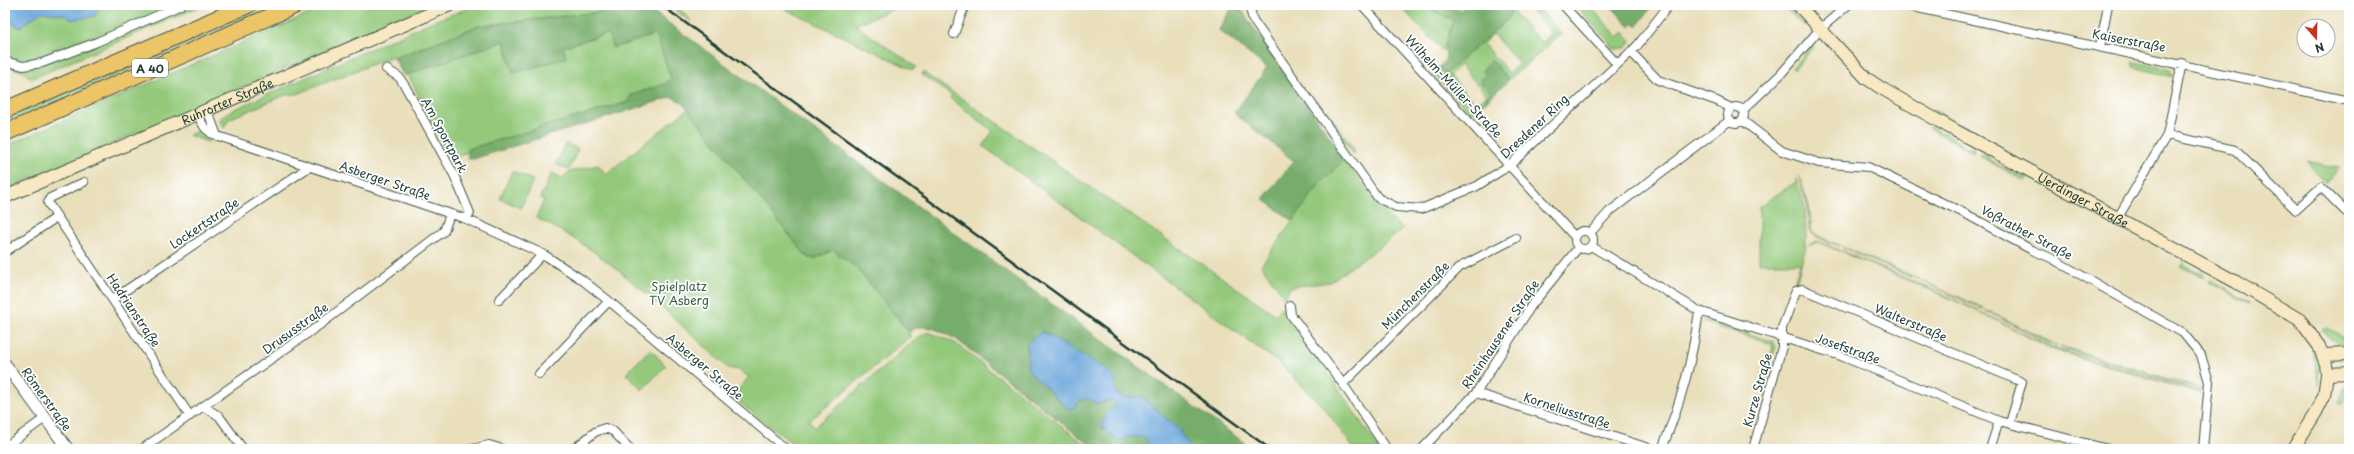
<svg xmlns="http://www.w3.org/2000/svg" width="2354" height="454" font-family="'Playpen Sans',sans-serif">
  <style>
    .green { fill: #94c97b; stroke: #5a8358; fill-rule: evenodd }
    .forest { fill: #77ad6b; stroke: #4b7550 }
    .water { fill: #69a5da; stroke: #447187 }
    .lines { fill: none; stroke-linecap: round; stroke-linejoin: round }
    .minor-casing { stroke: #3d5548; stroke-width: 10 }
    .tertiary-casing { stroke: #3d5548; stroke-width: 13 }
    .secondary-casing { stroke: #3d5548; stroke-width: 14 }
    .motorway-casing { stroke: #3d5548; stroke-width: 18 }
    .minor { stroke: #fff; stroke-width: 8 }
    .tertiary { stroke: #fff; stroke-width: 11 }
    .secondary { stroke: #f8e8c3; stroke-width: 12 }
    .motorway { stroke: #edc569; stroke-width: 16 }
    .rail { stroke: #1f3d34; stroke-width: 2.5 }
    .labels { text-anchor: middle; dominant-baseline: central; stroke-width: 3.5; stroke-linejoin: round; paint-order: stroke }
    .shield { fill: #fff; stroke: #627771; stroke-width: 1 }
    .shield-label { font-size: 11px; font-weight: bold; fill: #1f3d34 }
    .street-label { font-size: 12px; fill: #1f3d34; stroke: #fff }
    .park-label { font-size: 12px; fill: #3c6046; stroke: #fff }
  </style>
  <rect width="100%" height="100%" fill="#fff"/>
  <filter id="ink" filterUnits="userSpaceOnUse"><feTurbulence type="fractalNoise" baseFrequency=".025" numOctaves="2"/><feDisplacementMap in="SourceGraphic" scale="8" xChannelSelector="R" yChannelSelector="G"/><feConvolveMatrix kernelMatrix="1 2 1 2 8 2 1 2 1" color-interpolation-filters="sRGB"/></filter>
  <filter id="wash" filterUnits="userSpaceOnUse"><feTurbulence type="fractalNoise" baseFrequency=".012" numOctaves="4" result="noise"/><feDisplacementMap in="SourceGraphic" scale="16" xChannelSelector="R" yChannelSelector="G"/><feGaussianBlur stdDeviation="0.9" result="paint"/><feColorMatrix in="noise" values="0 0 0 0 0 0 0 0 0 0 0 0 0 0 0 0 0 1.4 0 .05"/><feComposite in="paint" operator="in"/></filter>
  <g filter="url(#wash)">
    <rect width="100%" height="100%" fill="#e9dfbb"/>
    <!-- green -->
    <path class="green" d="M100 5H203L31 79 25 73 5 65 20 62 5 59V16L19 28 41 12 95 16Z
      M265 5H275L5 123V119Z
      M329 5H431L5 190V146Z
      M478 5H618L599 12 478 26 394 58 393 56 297 94 285 95 229 119 224 128 221 124 220 119 226 113 431 22Z
      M667 5H676L692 22Z
      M777 5H874L896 8 855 25 916 67 913 70Z
      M1399 5H1421L1453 20 1443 51Z
      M1518 5H1522L1514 13 1542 43 1552 33 1527 5H1536L1561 34 1509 80 1491 60 1487 64 1486 75 1482 84 1490 92 1488 98 1471 114 1432 73 1443 63 1440 68 1445 74 1507 20 1513 9ZM1493 34 1519 63 1509 73 1483 44ZM1460 65 1487 95 1476 104 1449 75Z
      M1575 5H1589L1618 37 1624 32 1631 41 1626 48 1615 49Z
      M1786 5 1805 25 1804 26 1785 8Z
      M608 33 613 48 656 34 671 79 665 84 631 95 628 102 468 149 466 153 450 160 408 74 504 41 514 73 566 58 563 47Z
      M1812 45 1814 47 1794 70 1792 68Z
      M2133 62 2171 70 2173 77 2133 67Z
      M923 72 1276 315 1281 307 1289 315 1379 449H1354L1325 409 1279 363 983 146 993 131 950 98 952 96 922 75Z
      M688 109 807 257 814 259 833 250 856 267 909 332 910 337 809 421 815 427 916 339 928 332 955 343 1091 449H800L732 397 749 377 739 370 728 368C668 314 609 252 536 218L544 200 540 198 552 173 562 178 569 172 598 165 606 174Z
      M1933 109 1969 129V134L1967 130 1932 111Z
      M1327 111 1355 151 1352 153 1336 129V125Z
      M1930 126 1942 133 1946 132 1947 135 1969 148 1973 147 1974 153 1929 128Z
      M198 131 208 141V142L188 135Z
      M565 143 578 149 569 170 556 164Z
      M1984 153C1992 164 2015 174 2028 177L2026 180 2021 179 1980 156Z
      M1345 159 1381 208 1403 230 1330 282 1290 287 1285 298 1261 265 1318 186Z
      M2306 161 2340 168 2326 183Z
      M512 171 533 180 521 208 500 199Z
      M1799 176 1809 206 1812 233 1840 246 1821 239 1809 231 1808 208Z
      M1797 179 1805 209 1806 243H1804L1806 246 1796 283 1789 301 1800 263H1759V206L1796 182Z
      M1817 241 1949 297 2009 326 1954 300 1825 245 1817 242 1810 245Z
      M1842 247 1912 276 1910 277Z
      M2184 262C2187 269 2197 273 2203 273V278L2180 266Z
      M1913 277 1983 308 1982 309Z
      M2210 280 2250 303V304L2209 282Z
      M1984 309 2058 346 2047 343Z
      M1705 320 1727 327V330L1703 322Z
      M2010 327 2052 348 2184 387 2204 395 2048 348Z
      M2326 327 2349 340V345C2337 347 2329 339 2322 329Z
      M1729 328 1773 341 1776 347 1772 356V344L1728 330Z
      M2060 346 2204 390V391L2061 348Z
      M650 349 666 366 642 390 626 374Z
      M2314 351 2319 366 2320 386 2312 353Z
      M2349 383V397L2342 405 2339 403 2344 388Z"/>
    <!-- forest -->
    <path class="forest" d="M619 5H644L1006 271 1253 449H1095L956 339C941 332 924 320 909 332L856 267 833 250 814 259 807 257 682 102 672 97 473 159 468 158V149L628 102 631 95 665 84 671 79 656 34 613 48 608 33 563 47 566 58 513 73 504 41 404 76 394 58 478 26 599 12Z
      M1233 5H1238L1345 159 1318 186 1293 221 1263 199 1294 161 1234 113 1267 68 1219 30Z
      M1421 5H1456L1461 10 1467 5H1518L1513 9 1507 20 1445 74 1440 68 1446 58 1445 47 1453 20Z
      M1610 5H1653L1637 26 1634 23 1630 27Z
      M1491 60 1509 80 1483 104 1490 92 1482 84 1481 79 1486 75 1482 71Z"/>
    <!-- water -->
    <path class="water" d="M5 5H100L95 16 71 20 65 15 41 12 19 28 5 16Z
      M1042 331 1077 353 1103 367 1115 378 1116 393 1125 398 1141 396 1179 430 1191 449H1151L1145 438 1132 436 1118 441 1102 427 1106 412 1115 408V403L1111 400 1097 404 1088 398 1079 401 1075 407 1068 409 1028 370 1027 344Z"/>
  </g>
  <g filter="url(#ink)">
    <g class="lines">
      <!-- minor casing -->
      <g class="minor-casing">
        <path id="minor" d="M1249 5 1253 20 1378 198 1396 207 1421 209 1477 186 1510 165 1637 46 1669 5
          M1362 5 1575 237
          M1563 5 1617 64
          M1904 5 2349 101
          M954 34 965 5
          M2100 47 2108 5
          M1631 52 1658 80 1717 101 1731 108
          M5 61 23 66 42 63 97 42 181 5
          M386 69 399 77 405 86 454 175 470 213 466 219
          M1728 115a8 8 0 1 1 16 0a8 8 0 1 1-16 0Z
          M207 109 217 136
          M1743 110 1780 75 1819 30 1848 5
          M196 113 205 128 212 134 466 219 543 254 581 279 609 301 786 449
          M1743 121 1782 151 1819 163 1868 167 1966 214 2032 250 2051 258 2183 333 2201 355 2209 382 2203 449
          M2167 135 2235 150 2296 210 2321 187 2346 212 2349 209
          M84 182 50 198 48 203 190 416
          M2117 219 2167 135 2182 63
          M1575 240a9 9 0 1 1 18 0a9 9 0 1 1-18 0Z
          M1590 233 1609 212 1729 121
          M1591 246 1699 311 1841 356 1999 421 2108 449
          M5 252 57 217
          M113 299 309 167
          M499 300 543 254
          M1290 306 1291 315 1343 384 1387 449
          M539 374 609 301
          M1343 384 1460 267 1516 238
          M1476 393 1652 449
          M204 407 219 416 243 449
          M5 447 45 418
          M142 449 321 324 444 231 450 214
          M472 449 489 445 502 449
          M574 449 595 432 605 428 613 431 630 449
          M1422 449 1476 393 1531 306 1578 248
          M1662 449C1681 401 1692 363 1699 311
          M1753 449 1782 347V328L1794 296 1796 291 1802 289 2022 382 2010 423
          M1990 449 1999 421"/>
      </g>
      <!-- tertiary casing -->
      <g class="tertiary-casing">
        <path id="tertiary" d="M5 364 68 449"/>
      </g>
      <!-- secondary casing -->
      <g class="secondary-casing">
        <g id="secondary">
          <path id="s1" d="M1798 5 1866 78 1881 88 1956 131 2236 282 2300 320 2319 346 2326 364 2327 374 2324 396 2316 412 2293 449"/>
          <path id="s2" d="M5 197 450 5"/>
          <path d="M2323 355 2349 354"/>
          <path d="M2327 374 2349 373"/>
        </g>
      </g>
      <!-- motorway casing -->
      <g class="motorway-casing">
        <path id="motorway" d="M5 110 248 5
          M5 133 296 5"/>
      </g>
      <!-- minor -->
      <use href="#minor" class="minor"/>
      <!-- tertiary -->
      <use href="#tertiary" class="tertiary"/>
      <!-- secondary -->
      <use href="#secondary" class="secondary"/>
      <!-- motorway -->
      <use href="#motorway" class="motorway"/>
      <!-- rail -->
      <path class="rail" d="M661 5 1270 449"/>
    </g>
  </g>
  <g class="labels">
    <!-- shield labels -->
    <rect class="shield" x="132" y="59" width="36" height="18" rx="3"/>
    <g class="shield-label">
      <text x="150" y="68">A 40</text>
    </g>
    <!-- street labels -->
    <g class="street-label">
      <text transform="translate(2129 40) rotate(11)">Kaiserstraße</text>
      <text transform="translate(1454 86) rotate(47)">Wilhelm-Müller-Straße</text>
      <text stroke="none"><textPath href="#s2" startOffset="242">Ruhrorter Straße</textPath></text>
      <text transform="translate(1534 126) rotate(-43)">Dresdener Ring</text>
      <text transform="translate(445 135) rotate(62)">Am Sportpark</text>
      <text transform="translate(385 180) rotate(19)">Asberger Straße</text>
      <text stroke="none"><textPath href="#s1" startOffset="349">Uerdinger Straße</textPath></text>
      <text transform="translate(204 223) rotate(-34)">Lockertstraße</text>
      <text transform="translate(2027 232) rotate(28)">Voßrather Straße</text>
      <text transform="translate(1415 295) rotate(-45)">Münchenstraße</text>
      <text transform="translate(134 310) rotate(56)">Hadrianstraße</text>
      <text transform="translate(1911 322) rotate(23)">Walterstraße</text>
      <text transform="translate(295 328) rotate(-36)">Drususstraße</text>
      <text transform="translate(1500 334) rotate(-56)">Rheinhausener Straße</text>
      <text transform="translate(1848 348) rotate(20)">Josefstraße</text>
      <text transform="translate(705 366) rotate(40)">Asberger Straße</text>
      <text transform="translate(1757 390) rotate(-74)">Kurze Straße</text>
      <text transform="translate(47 399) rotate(54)">Römerstraße</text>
      <text transform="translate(1567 410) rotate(18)">Korneliusstraße</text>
    </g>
    <!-- park labels -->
    <g class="park-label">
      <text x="679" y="286">Spielplatz<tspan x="679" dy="14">TV Asberg</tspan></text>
    </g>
  </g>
  <!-- margin -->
  <rect width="2354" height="454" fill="none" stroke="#fff" stroke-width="20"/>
  <!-- north arrow -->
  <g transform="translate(2316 38) rotate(160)"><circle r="19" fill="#ffffff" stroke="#a5b1ae"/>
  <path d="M0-3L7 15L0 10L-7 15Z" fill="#c8321e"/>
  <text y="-6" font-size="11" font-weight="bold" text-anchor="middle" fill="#1f3d34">N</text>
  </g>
</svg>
